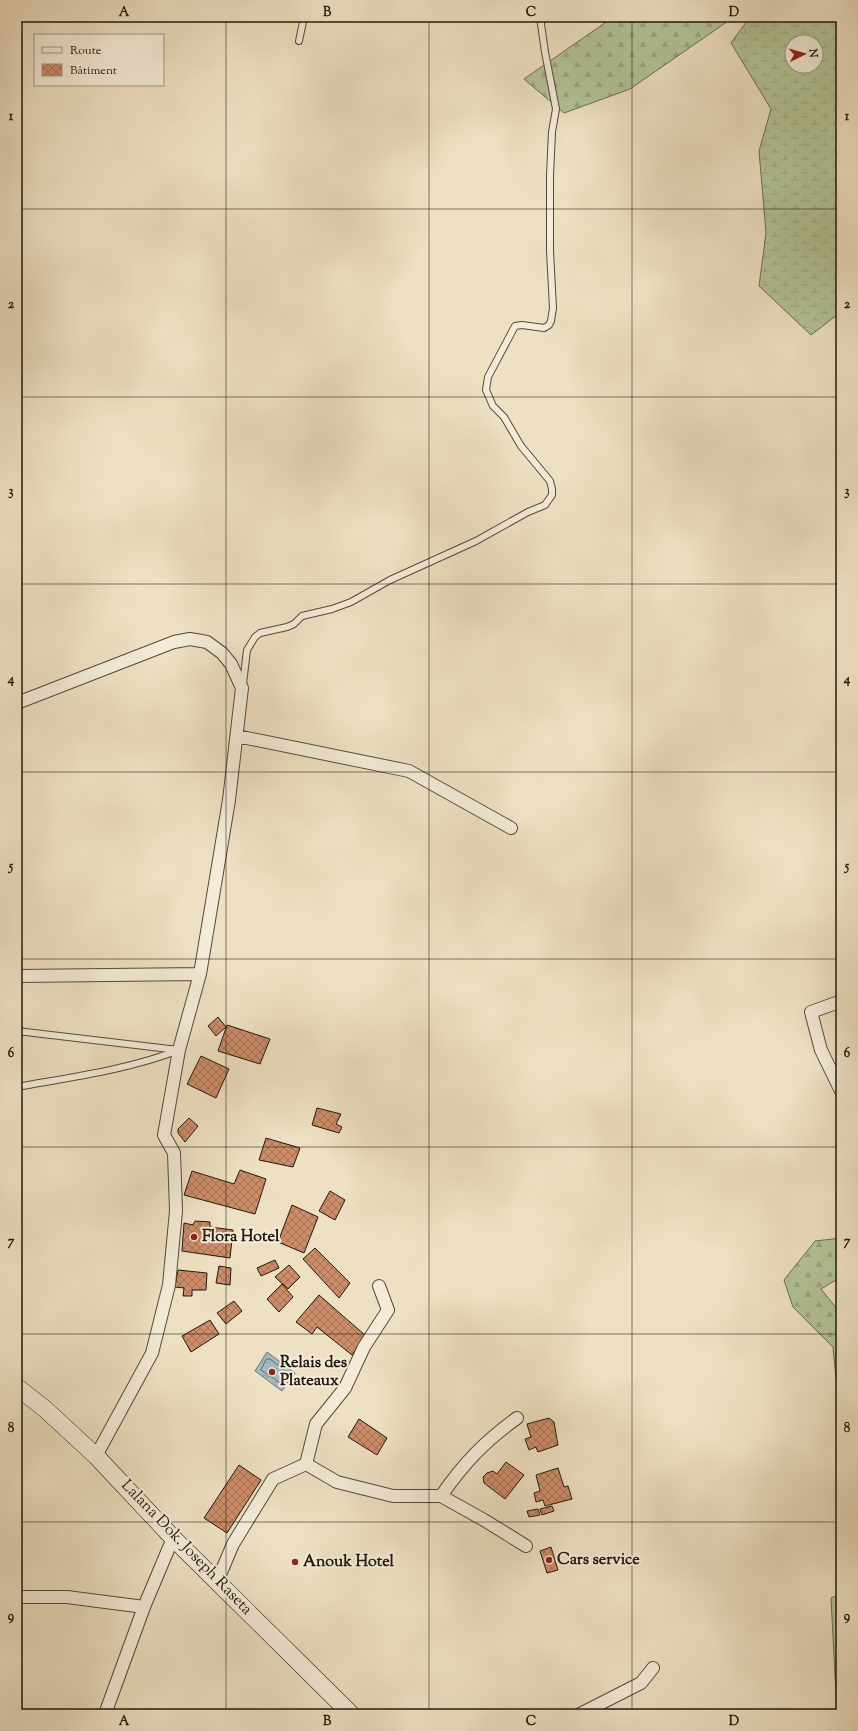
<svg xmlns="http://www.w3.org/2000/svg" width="858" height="1731" font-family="'Sorts Mill Goudy',serif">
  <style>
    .forest { fill: url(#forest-firs); stroke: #696e53 }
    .wetland { fill: url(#wetland-marsh); stroke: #696e53; fill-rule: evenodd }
    .water { fill: url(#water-ripples); stroke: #6c7a78 }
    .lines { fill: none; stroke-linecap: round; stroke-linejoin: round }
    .shore { stroke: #5f6a66; stroke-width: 1 }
    .building { fill: url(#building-cross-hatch); stroke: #1f180e }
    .lane-casing { stroke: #534a3b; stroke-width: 8 }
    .street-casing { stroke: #534a3b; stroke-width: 14 }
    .secondary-casing { stroke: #1f180e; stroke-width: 18 }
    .lane { stroke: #f4ecd8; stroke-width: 6 }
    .street { stroke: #f4ecd8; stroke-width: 12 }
    .secondary { stroke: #f4ecd8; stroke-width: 17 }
    .grid { fill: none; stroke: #1f180e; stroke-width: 1; stroke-opacity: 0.55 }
    .poi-dot { fill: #8f2418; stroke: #f4ecd8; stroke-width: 1.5 }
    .labels { text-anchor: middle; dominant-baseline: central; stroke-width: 4; stroke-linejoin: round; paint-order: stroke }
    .poi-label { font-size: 16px; font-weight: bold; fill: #1f180e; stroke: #f4ecd8; text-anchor: start }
    .street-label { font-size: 16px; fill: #1f180e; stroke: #f4ecd8 }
    .neatline { fill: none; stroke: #1f180e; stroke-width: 1.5 }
    .grid-label { font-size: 13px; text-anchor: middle; font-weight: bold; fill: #1f180e }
  </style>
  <defs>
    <pattern id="forest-firs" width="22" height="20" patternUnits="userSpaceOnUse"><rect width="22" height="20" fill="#b3c498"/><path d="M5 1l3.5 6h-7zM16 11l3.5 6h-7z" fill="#9aa882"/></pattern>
    <pattern id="wetland-marsh" width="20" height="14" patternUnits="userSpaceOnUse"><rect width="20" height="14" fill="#b3c498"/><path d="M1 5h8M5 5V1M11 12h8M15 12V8" fill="none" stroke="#9aa882"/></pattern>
    <pattern id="water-ripples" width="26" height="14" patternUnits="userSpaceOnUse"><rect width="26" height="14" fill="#9fbbbe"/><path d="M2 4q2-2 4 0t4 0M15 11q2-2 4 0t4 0" fill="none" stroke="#88a0a2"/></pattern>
    <pattern id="building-cross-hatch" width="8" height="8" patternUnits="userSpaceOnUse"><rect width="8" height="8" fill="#cc8d68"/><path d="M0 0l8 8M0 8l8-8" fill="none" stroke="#a57254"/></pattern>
  </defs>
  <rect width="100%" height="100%" fill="#eee1c3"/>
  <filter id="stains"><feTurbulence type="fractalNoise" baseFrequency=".005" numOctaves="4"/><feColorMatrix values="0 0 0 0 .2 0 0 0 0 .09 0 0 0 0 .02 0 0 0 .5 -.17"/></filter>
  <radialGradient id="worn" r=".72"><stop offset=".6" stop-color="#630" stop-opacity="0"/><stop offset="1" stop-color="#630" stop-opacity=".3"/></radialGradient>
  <!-- forest -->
  <path class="forest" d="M649 17H734L630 89 564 113 524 79 612 18 639 21Z
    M841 1238V1277L821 1289 841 1314V1415L839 1411 833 1347 793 1307 784 1280 815 1241Z
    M841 1594V1714H837L831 1598Z"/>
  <!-- wetland -->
  <path class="wetland" d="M750 17H841V312L811 335 759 286 766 233 759 151 771 109 731 43ZM792 42H816V66H792Z"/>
  <!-- water -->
  <path class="water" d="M267 1352 295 1373 282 1391 255 1371Z"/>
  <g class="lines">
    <!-- shore -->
    <path class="shore" d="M267 1359H270L288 1373 282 1384 261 1370Z"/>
  </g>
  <!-- building -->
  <path class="building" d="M218 1017 226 1027 216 1036 208 1026Z
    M227 1025 270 1039 260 1064 218 1051Z
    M201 1056 229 1069 216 1098 187 1084Z
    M317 1108 341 1114 336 1124 342 1127 339 1133 312 1125Z
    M189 1118 198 1126 185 1142 178 1133V1129Z
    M266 1138 300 1148 293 1167 259 1160Z
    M240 1170 266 1179 255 1214 184 1195 192 1171 234 1184Z
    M330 1191 345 1200 335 1220 319 1211Z
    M292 1205 318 1217 304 1253 278 1242Z
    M195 1221 210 1222V1227L233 1230 230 1258 182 1251 184 1223 193 1225Z
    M315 1248 350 1283 339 1298 303 1259Z
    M275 1260 279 1268 261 1276 257 1268Z
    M289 1265 300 1277 288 1289 275 1277Z
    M219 1266 231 1268 230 1285 216 1283Z
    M178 1270 207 1273 206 1290H192V1296H183L184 1288 175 1287Z
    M282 1284 293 1297 279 1312 267 1299Z
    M319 1295 366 1336 352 1355 317 1327 312 1334 296 1322Z
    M234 1301 242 1311 226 1324 217 1313Z
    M210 1320 219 1334 191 1352 182 1336Z
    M549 1418 554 1422 558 1445 538 1452 536 1447 529 1450 525 1439 531 1437 527 1424Z
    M359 1419 387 1438 377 1455 348 1437Z
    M506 1462 524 1475 505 1499 484 1483 483 1477 487 1473 493 1471 497 1474Z
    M239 1465 261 1480 227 1533 204 1518Z
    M558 1468 564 1487 568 1486 572 1499 545 1506 543 1500 536 1502 534 1493 540 1491 536 1475Z
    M552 1506 554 1511 542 1515 540 1509Z
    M538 1509 540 1515 529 1517 527 1511Z
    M551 1547 558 1570 547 1573 540 1551Z"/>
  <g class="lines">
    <!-- lane casing -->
    <g class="lane-casing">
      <path id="lane" d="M299 41 304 17
        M243 684 247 650 255 637 260 633 287 627 294 624 302 616 332 609 351 602 390 580 476 541 528 512 545 505 552 495V489L550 481 521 446 504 417 493 406 486 390 488 377 515 326 522 325 544 328 549 325 551 321 553 308 550 251V175L552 132 556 109 545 52 540 17
        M17 1031 178 1050
        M17 1087C72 1077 127 1070 179 1050"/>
    </g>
    <!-- street casing -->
    <g class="street-casing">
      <path id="street" d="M17 703 174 642 190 639 207 642 222 653 231 664 242 688 229 800 200 974 179 1050 164 1135 174 1153 176 1211 169 1285 152 1353 96 1456
        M237 736 409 771 511 828
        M17 976 200 974
        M841 1004 836 1003 811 1012 821 1050 841 1091
        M306 1464 316 1424 345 1388 364 1347 388 1310 379 1286
        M441 1496C464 1463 484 1442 517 1418
        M217 1582 233 1544 273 1479 306 1464 337 1482 393 1496H441L484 1520 526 1546
        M17 1597H67L144 1607
        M105 1714 144 1607 173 1538
        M580 1714 641 1683 653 1668"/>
    </g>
    <!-- secondary casing -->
    <g class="secondary-casing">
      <path id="secondary" d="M17 1387 45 1409 96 1456 173 1538 351 1714"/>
    </g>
    <!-- lane -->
    <use href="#lane" class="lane"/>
    <!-- street -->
    <use href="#street" class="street"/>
    <!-- secondary -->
    <use href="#secondary" class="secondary"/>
  </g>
  <!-- grid -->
  <path class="grid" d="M226 17V1714M429 17V1714M632 17V1714M17 209H841M17 397H841M17 584H841M17 772H841M17 959H841M17 1147H841M17 1334H841M17 1522H841"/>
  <!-- markers -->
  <g class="poi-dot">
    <circle cx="194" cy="1237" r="4"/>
    <circle cx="272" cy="1372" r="4"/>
    <circle cx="549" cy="1560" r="4"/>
    <circle cx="295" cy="1562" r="4"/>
  </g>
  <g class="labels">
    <!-- poi labels -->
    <g class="poi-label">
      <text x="202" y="1237">Flora Hotel</text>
      <text x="280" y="1363">Relais des<tspan x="280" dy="18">Plateaux</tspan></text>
      <text x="557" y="1560">Cars service</text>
      <text x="303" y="1562">Anouk Hotel</text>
    </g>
    <!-- street labels -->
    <g class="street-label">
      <text transform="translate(186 1548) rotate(46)">Lalana Dok. Joseph Raseta</text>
    </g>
  </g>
  <!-- margin -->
  <rect width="858" height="1731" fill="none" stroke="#eee1c3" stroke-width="44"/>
  <!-- legend -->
  <rect x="34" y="34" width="130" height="52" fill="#f4ecd8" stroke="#9f9787"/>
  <rect x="42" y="47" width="20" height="6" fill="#f4ecd8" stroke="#9f9787"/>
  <text x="70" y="54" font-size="12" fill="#1f180e">Route</text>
  <rect x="42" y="64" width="20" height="12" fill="url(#building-cross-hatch)" stroke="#9f9787"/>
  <text x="70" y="74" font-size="12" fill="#1f180e">Bâtiment</text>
  <!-- north arrow -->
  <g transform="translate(804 54) rotate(85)"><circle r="19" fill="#f4ecd8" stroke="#9f9787"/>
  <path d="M0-3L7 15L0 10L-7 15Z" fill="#8f2418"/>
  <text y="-6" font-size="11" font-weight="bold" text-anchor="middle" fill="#1f180e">N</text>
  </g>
  <rect x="22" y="22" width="814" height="1687" class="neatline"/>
  <g class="grid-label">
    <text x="124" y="16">A</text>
    <text x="327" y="16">B</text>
    <text x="531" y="16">C</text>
    <text x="734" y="16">D</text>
    <text x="11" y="120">1</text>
    <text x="847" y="120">1</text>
    <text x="11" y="308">2</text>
    <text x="847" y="308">2</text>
    <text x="11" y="495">3</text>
    <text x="847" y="495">3</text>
    <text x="11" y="683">4</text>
    <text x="847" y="683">4</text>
    <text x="11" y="870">5</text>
    <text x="847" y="870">5</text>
    <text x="11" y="1057">6</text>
    <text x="847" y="1057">6</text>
    <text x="11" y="1245">7</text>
    <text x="847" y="1245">7</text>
    <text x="11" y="1432">8</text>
    <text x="847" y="1432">8</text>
    <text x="11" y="1620">9</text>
    <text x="847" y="1620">9</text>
    <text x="124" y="1725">A</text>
    <text x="327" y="1725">B</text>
    <text x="531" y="1725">C</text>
    <text x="734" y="1725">D</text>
  </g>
  <rect width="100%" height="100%" filter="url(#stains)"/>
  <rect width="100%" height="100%" fill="url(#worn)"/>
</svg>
